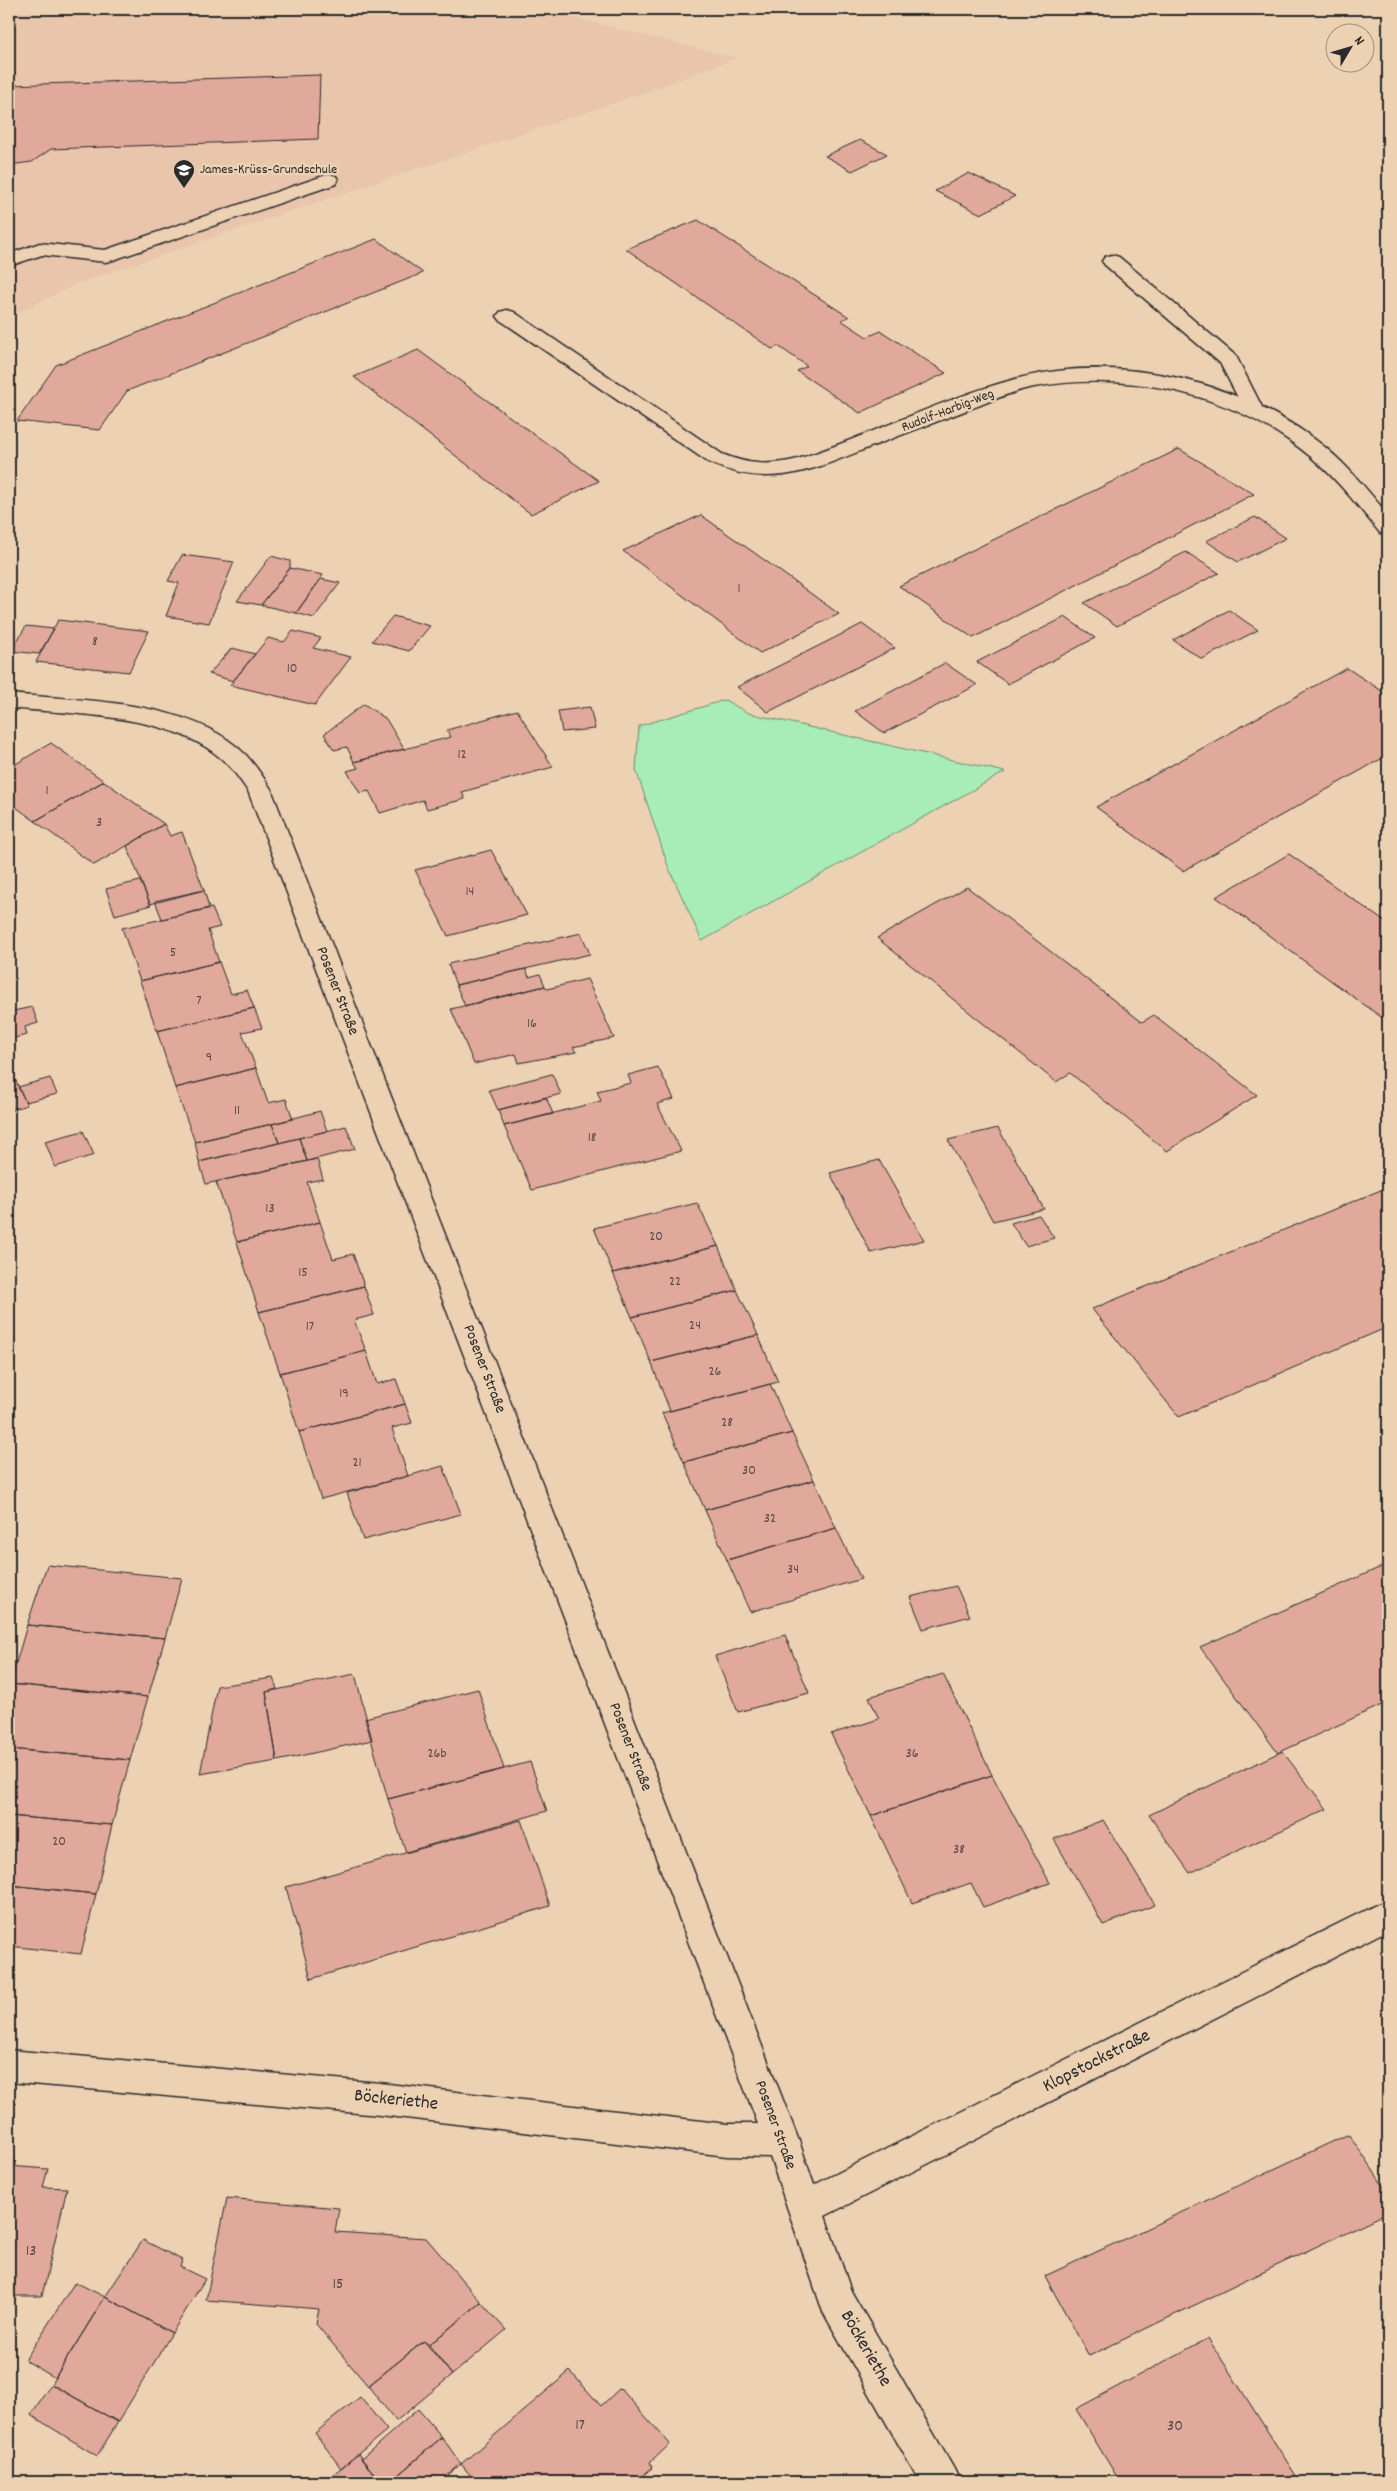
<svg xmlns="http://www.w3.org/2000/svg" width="1397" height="2491" font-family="Dekko,sans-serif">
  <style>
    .built { fill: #e9c5ac }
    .green { fill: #a8ecb7; stroke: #6a8c71 }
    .building { fill: #e1a89c; stroke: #2b2b2b }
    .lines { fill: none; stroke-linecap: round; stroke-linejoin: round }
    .service-casing { stroke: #2b2b2b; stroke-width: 3 }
    .minor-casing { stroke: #2b2b2b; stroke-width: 3 }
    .service { fill: #ecd1b3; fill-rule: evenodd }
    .minor { fill: #ecd1b3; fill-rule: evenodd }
    .labels { text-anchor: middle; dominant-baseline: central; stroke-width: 5; stroke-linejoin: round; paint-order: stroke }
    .far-poi-label { font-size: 14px; fill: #2b2b2b; stroke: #ecd1b3; text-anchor: start }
    .far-street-label { font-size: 14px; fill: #2b2b2b; stroke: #ecd1b3 }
    .number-label { font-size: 14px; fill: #584a47 }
    .street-label { font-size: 16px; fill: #2b2b2b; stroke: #ecd1b3 }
    .near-number-label { font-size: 16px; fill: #584a47 }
    .near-street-label { font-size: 19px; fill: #2b2b2b; stroke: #ecd1b3 }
  </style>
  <rect width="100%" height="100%" fill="#ecd1b3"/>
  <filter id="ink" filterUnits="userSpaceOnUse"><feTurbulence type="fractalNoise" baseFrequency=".02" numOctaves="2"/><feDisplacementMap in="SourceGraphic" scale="10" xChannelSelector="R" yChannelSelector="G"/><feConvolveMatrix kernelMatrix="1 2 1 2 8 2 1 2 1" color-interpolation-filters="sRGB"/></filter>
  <g filter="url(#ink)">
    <!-- built -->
    <path class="built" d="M9 9H559L570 17 736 58 640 94 78 283 9 317Z"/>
    <!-- green -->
    <path class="green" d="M725 700 748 713 1005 772 702 941 668 866 636 770 639 726Z"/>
    <!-- building -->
    <path class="building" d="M320 75 318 139 51 149 32 162 9 165V85Z
      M860 140 887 154 852 171 825 156Z
      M969 173 1015 196 981 214 935 191Z
      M698 220 849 317 841 320 867 337 881 331 946 373 860 413 797 371 807 366 778 346 772 349 626 249Z
      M376 239 423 273 127 391 100 430 17 421 56 365Z
      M418 350 463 383 599 481 531 514 354 377Z
      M1179 449 1254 494 973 638 899 586Z
      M701 515 770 564 839 614 760 653 623 551Z
      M1255 517 1286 538 1238 562 1206 541Z
      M1186 552 1219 573 1117 626 1084 603Z
      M182 555 234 562 209 623 166 616 179 583 168 581Z
      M271 556 290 561V568L261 605 237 601Z
      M290 568 323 575 296 613 261 605Z
      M321 579 340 583 314 618 296 613Z
      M1229 610 1258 630 1202 659 1173 640Z
      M393 616 430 626 409 651 372 641Z
      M1065 617 1095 638 1008 684 977 662Z
      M58 620 149 631 129 672 36 662Z
      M862 624 895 648 768 712 737 687Z
      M26 626 54 629 39 654 11 651Z
      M293 631 321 638 313 648 351 657 315 705 230 685 268 638 284 642Z
      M232 648 255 654 233 681 209 674Z
      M945 663 977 685 884 733 855 711Z
      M1347 668 1388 695V755L1183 871 1096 807Z
      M364 704 386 719 404 749 354 762 347 747 334 750 324 734Z
      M590 707 595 729 562 732 558 711Z
      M517 710 553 767 462 792 465 799 427 809 423 800 380 813 369 791 360 793 347 771 358 768 354 762 451 737 447 730Z
      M51 743 104 781 35 821 9 802V768Z
      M104 781 164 824 94 865 35 821Z
      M164 824 170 836 182 832 204 890 150 904 127 846Z
      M491 850 527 915 448 936 415 870Z
      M1289 854 1388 924V1022L1216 897Z
      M140 881 151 905 115 915 106 889Z
      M967 887 1142 1022 1154 1015 1257 1095 1167 1151 1070 1073 1056 1082 877 938Z
      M204 890 209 908 162 919 155 901Z
      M212 908 220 927 208 930 219 962 140 981 122 928Z
      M581 933 590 954 456 985 448 964Z
      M219 962 231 994 247 990 254 1008 157 1031 140 981Z
      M526 969 529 977 540 974 545 986 465 1006 456 985Z
      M587 979 614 1038 573 1047 576 1052 519 1063 516 1054 474 1064 451 1009 545 986 547 989Z
      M32 1007 38 1023 25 1027 27 1035 9 1039V1012Z
      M254 1008 262 1028 242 1032 256 1068 175 1088 157 1031Z
      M9 1066 27 1105 9 1111Z
      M658 1067 674 1099 657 1104 681 1151 532 1190 504 1126 601 1101 597 1091 631 1083 628 1075Z
      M256 1068 268 1103 286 1099 293 1119 195 1142 175 1088Z
      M552 1074 561 1094 498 1110 489 1090Z
      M50 1078 57 1094 26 1102 18 1087Z
      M546 1097 553 1114 504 1126 498 1110Z
      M320 1111 327 1131 279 1143 272 1124Z
      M272 1124 279 1143 199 1162 195 1142Z
      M346 1126 355 1149 307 1161 299 1138Z
      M998 1128 1044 1209 993 1221 948 1140Z
      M83 1131 94 1155 55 1167 45 1141Z
      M299 1138 307 1161 206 1184 199 1162Z
      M317 1159 323 1179 307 1182 320 1222 237 1242 216 1182Z
      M879 1160 924 1240 871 1253 830 1173Z
      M1388 1187V1327L1179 1417 1092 1309Z
      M697 1203 718 1246 613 1273 594 1228Z
      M1039 1215 1054 1238 1026 1246 1011 1223Z
      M320 1222 333 1259 353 1254 364 1286 259 1312 237 1242Z
      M718 1246 737 1290 632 1317 613 1273Z
      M364 1286 374 1315 354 1320 366 1351 280 1373 259 1312Z
      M737 1290 758 1335 651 1362 632 1317Z
      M758 1335 778 1382 670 1411 651 1362Z
      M366 1351 377 1384 396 1379 405 1404 299 1432 280 1373Z
      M770 1384 792 1433 684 1462 662 1413Z
      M405 1404 412 1423 392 1428 408 1476 321 1499 299 1432Z
      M792 1433 814 1480 705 1510 684 1462Z
      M443 1466 461 1514 363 1540 347 1493Z
      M814 1480 836 1528 727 1560 705 1510Z
      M836 1528 861 1579 750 1612 727 1560Z
      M1388 1564V1702L1278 1753 1200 1647Z
      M47 1565 182 1578 165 1638 27 1625Z
      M956 1586 970 1616 923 1629 910 1597Z
      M27 1625 165 1638 148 1697 10 1684Z
      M785 1635 809 1693 738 1712 715 1656Z
      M355 1674 372 1740 277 1761 266 1692Z
      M943 1674 992 1775 871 1816 831 1734 879 1719 869 1697Z
      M273 1678 277 1689 266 1692 277 1761 200 1774 217 1686Z
      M10 1684 148 1697 130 1760 9 1749Z
      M478 1689 504 1769 388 1799 365 1718Z
      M9 1749 130 1760 112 1825 9 1816Z
      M1282 1751 1327 1809 1190 1873 1149 1815Z
      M530 1762 547 1811 406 1852 388 1799Z
      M992 1775 1050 1883 983 1907 971 1883 912 1903 871 1816Z
      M9 1816 112 1825 96 1894 9 1885Z
      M521 1820 550 1906 311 1979 286 1887Z
      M1103 1820 1155 1905 1103 1925 1054 1839Z
      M9 1885 96 1894 81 1954 9 1946Z
      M1349 2134 1388 2193V2212L1089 2356 1045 2276Z
      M9 2166 48 2169 43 2187 67 2188 42 2296H9Z
      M227 2198 339 2208 335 2232 426 2238 481 2302 429 2345 424 2341 368 2386 316 2324 319 2309 206 2300Z
      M143 2240 182 2260 180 2267 205 2279 172 2333 105 2297Z
      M75 2282 105 2297 55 2378 25 2360Z
      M105 2297 172 2333 118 2422 51 2384Z
      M481 2302 506 2330 452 2375 429 2345Z
      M1208 2338 1275 2443 1300 2482H1120L1076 2409Z
      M424 2341 452 2375 396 2421 368 2386Z
      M570 2371 601 2406 620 2388 670 2444 650 2463 653 2467 635 2482H476L461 2464Z
      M51 2384 118 2422 97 2456 31 2415Z
      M360 2397 387 2430 341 2468 315 2433Z
      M418 2409 442 2437 390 2482H381L361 2459Z
      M442 2437 461 2464 440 2482H390Z
      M358 2454 381 2482H323L341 2468Z"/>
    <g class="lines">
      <!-- service casing -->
      <g class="service-casing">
        <path id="service" d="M329 174 336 176 338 180 336 184 113 260 106 262 42 255 9 266V254L40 243 105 250Z
          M1112 255 1119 257 1236 356 1264 411 1261 415 1254 417 1247 415 1220 363 1105 265 1102 261 1105 257Z"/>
      </g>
      <!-- minor casing -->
      <g class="minor-casing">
        <path id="minor" d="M507 310 514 312 722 454C749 465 770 466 798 459 872 435 943 398 1019 378 1122 352 1244 382 1326 448 1349 467 1369 492 1388 515V534L1380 533C1359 507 1337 479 1311 457 1235 394 1131 370 1034 387 1012 391 991 401 970 409 939 421 908 432 878 444 816 468 772 492 708 462L500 320 497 316 500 312Z
          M9 694C82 701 191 699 246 755 255 765 264 778 271 789L799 2141 814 2185 1388 1899V1930L825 2216 851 2291 954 2469 960 2482H920L823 2312 770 2157 727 2156 380 2115 9 2082V2050L380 2083 727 2124H758L248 791C242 783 236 773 229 766 180 713 76 715 9 708Z"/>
      </g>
      <!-- service -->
      <use href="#service" class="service"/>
      <!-- minor -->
      <use href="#minor" class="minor"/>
    </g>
  </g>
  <!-- icons -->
  <defs>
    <g id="school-pin" transform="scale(1.125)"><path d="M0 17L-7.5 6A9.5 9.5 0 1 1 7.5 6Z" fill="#2b2b2b" stroke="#ecd1b3"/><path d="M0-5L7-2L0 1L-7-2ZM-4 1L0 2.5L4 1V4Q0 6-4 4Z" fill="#fff"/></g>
  </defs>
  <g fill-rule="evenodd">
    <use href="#school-pin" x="184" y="170"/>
  </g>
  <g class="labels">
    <!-- far-poi labels -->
    <g class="far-poi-label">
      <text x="200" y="170">James-Krüss-Grundschule</text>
    </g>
    <!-- far-street labels -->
    <g class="far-street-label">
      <text transform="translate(948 411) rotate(-21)">Rudolf-Harbig-Weg</text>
    </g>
    <!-- number labels -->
    <g class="number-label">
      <text x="739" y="589">1</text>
      <text x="95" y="642">8</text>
      <text x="292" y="669">10</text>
      <text x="462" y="755">12</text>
      <text x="47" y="791">1</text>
      <text x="99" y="823">3</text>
      <text x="470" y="892">14</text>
      <text x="173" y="953">5</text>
      <text x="199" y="1001">7</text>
      <text x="532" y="1024">16</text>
      <text x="209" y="1058">9</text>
      <text x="237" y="1111">11</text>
      <text x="592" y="1138">18</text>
      <text x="270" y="1209">13</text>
      <text x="656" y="1237">20</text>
      <text x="303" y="1273">15</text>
      <text x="675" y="1282">22</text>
      <text x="695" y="1326">24</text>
      <text x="310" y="1327">17</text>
      <text x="715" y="1372">26</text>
      <text x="344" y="1394">19</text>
      <text x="727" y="1423">28</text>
      <text x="357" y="1463">21</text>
      <text x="749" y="1471">30</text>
      <text x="770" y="1519">32</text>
      <text x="793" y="1570">34</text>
      <text x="437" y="1754">26b</text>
      <text x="912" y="1754">36</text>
      <text x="59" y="1842">20</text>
      <text x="959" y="1850">38</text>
    </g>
    <!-- street labels -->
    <g class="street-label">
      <text transform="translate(337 991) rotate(69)">Posener Straße</text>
      <text transform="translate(484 1369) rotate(69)">Posener Straße</text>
      <text transform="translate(630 1747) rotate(69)">Posener Straße</text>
      <text transform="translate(775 2125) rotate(70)">Posener Straße</text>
    </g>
    <!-- near-number labels -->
    <g class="near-number-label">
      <text x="31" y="2251">13</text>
      <text x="338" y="2284">15</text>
      <text x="580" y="2425">17</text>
      <text x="1175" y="2426">30</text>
    </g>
    <!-- near-street labels -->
    <g class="near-street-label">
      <text transform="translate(1097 2062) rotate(-27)">Klopstockstraße</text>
      <text transform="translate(396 2101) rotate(6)">Böckeriethe</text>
      <text transform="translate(865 2349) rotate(60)">Böckeriethe</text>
    </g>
  </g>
  <!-- margin -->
  <rect width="1397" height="2491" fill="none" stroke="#ecd1b3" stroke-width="30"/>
  <rect x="15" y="15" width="1367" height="2461" fill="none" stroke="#2b2b2b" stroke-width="2" filter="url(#ink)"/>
  <!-- north arrow -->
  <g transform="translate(1350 48) rotate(52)"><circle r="24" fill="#ecd1b3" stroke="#9f8f7d"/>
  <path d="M0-4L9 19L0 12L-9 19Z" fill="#2b2b2b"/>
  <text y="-8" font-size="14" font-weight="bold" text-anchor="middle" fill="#2b2b2b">N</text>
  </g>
</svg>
